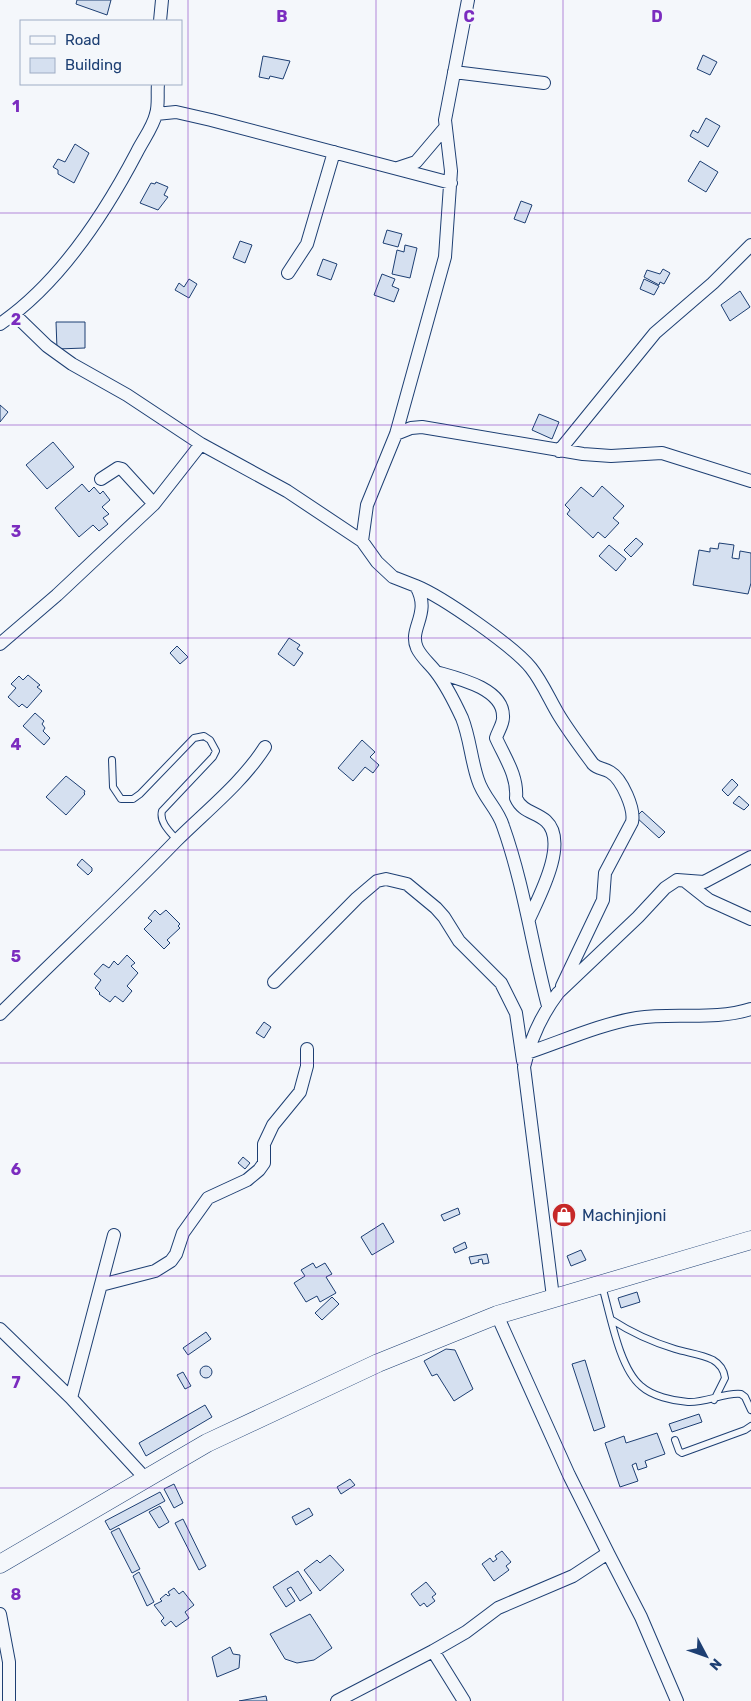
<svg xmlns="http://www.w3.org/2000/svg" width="751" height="1701" font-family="Rubik,sans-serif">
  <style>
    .building { fill: #d5e0f0; stroke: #1d3f73 }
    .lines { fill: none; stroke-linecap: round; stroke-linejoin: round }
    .lane-casing { stroke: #1d3f73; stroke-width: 8 }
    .street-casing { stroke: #1d3f73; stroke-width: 14 }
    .secondary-casing { stroke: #1d3f73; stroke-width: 19 }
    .lane { stroke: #f4f7fb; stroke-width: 6 }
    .street { stroke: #f4f7fb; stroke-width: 12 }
    .secondary { stroke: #f4f7fb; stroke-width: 18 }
    .grid { fill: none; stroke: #7b2cbf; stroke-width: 1; stroke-opacity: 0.55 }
    .labels { text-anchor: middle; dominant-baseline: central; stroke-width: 4; stroke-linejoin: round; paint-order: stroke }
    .poi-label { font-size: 16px; fill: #1d3f73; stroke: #f4f7fb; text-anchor: start }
    .grid-label { font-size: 16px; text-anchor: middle; font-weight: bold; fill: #7b2cbf; stroke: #f4f7fb; stroke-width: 4; stroke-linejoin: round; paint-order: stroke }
  </style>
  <rect width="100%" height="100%" fill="#f4f7fb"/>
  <!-- building -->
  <path class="building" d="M77 0H111L107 15 76 4Z
    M703 55 717 62 710 75 697 69Z
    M263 56 290 61 283 79 270 76 269 79 259 77Z
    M706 118 720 126 708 147 690 136 693 130 698 133Z
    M75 144 89 153 74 183 58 174V170L53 167 58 159 65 162Z
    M700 161 718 172 706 192 688 181Z
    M156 182 168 187 164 195 168 197 158 210 140 203 151 183 155 184Z
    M521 201 532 205 525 223 514 219Z
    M387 230 402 234 398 247 383 243Z
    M240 241 252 245 245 263 233 258Z
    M405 245 417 248 410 278 392 274 397 250 404 252Z
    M323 259 337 264 331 280 317 275Z
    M663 269 670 273 664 284 660 282 659 285 644 277 647 270 660 274Z
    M382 274 395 279 392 286 399 289 394 302 374 295Z
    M189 279 197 284 189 298 175 290 179 283 184 287Z
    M644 279 659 286 654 295 640 289Z
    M740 291 750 307 730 321 721 305Z
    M56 322H85V348L57 349Z
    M0 405 8 412 0 422Z
    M539 414 559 422 552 439 532 430Z
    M53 442 74 467 47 489 26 465Z
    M82 484 89 492 94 487 100 494 103 491 110 500 102 507 109 514 103 518 108 524 99 531 93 525 79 537 55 508Z
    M602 486 624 506 613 518 619 523 605 538 598 532 593 538 567 514 570 510 565 505 581 487 593 497Z
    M636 538 643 544 631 557 624 550Z
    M719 543 734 545 732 558 739 559 740 551 751 553V583L748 594 693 585 699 550 710 552V548L718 549Z
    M609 545 626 559 616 571 599 556Z
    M289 638 300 645 297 649 303 653 294 666 278 654Z
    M177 646 188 657 180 664 170 653Z
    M28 675 40 685 37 687 42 691 27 708 22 704 19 707 8 697 16 688 11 684 19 676 23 680Z
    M35 713 44 721 42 724 45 728 43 731 50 738 44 745 23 726Z
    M362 740 375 752 370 757 379 765 373 773 365 767 353 781 338 768Z
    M66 776 85 791 84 793 85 794 66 815 46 797Z
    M732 779 738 785 728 796 722 790Z
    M739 796 749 805 744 810 733 803Z
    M642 811 665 832 659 838 636 817Z
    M82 859 92 868V871L88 875 77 865Z
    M155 910 160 915 166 910 180 924 178 926 180 928 167 940 170 943 164 949 144 929 152 921 148 918Z
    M127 955 135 963 131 966 138 973 127 986 132 991 123 1002 115 996 110 1002 99 994 100 993 95 988 101 980 94 974 103 964 109 968 114 961 118 965Z
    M264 1022 271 1027 264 1038 256 1033Z
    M243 1157 250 1163 245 1169 238 1163Z
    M458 1208 460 1214 444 1221 441 1215Z
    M383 1223 394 1242 372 1255 361 1237Z
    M465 1242 467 1248 455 1253 453 1248Z
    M581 1250 586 1260 571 1266 567 1256Z
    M487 1254 489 1263 483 1264 482 1259 478 1260 479 1262 471 1264 469 1257Z
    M313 1263 316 1268 325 1263 332 1274 326 1277 336 1293 320 1302 317 1296 306 1302 294 1283 305 1276 301 1270Z
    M637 1292 640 1302 621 1308 618 1298Z
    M332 1297 339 1304 322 1320 315 1313Z
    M206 1332 211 1339 188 1355 183 1348Z
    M446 1349 455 1350 473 1389 454 1401 437 1374 432 1376 424 1361Z
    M585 1360 605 1427 594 1431 572 1364Z
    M200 1372a6 6 0 1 1 12 0a6 6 0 1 1-12 0Z
    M183 1372 191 1386 185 1389 177 1375Z
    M205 1405 212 1417 146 1456 139 1443Z
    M699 1414 702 1422 672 1432 669 1424Z
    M657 1433 665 1454 645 1461 647 1467 638 1470 636 1463 632 1465 638 1481 620 1487 605 1443 624 1436 626 1443Z
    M350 1479 355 1485 341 1494 337 1487Z
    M174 1484 183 1503 174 1508 164 1489Z
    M160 1492 165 1501 110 1530 105 1521Z
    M160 1506 169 1522 159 1528 149 1512Z
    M309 1508 313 1515 296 1525 292 1517Z
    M183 1519 206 1566 199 1570 175 1523Z
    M119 1528 140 1569 132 1573 111 1532Z
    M502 1551 511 1562 506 1566 509 1570 494 1581 482 1564 490 1558 493 1562 497 1559 495 1556Z
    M330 1555 344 1570 320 1591 304 1570 317 1560 320 1563Z
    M298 1571 312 1593 300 1601 291 1587 287 1589 295 1601 286 1607 273 1587Z
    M139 1572 154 1602 147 1606 133 1576Z
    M426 1582 436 1594 432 1597 435 1601 427 1607 424 1603 420 1606 411 1594Z
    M174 1588 179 1594 183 1591 194 1605 185 1612 189 1618 176 1627 171 1621 165 1626 161 1621 164 1618 154 1605 162 1601 160 1599 166 1594 168 1596 170 1595 168 1592Z
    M310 1614 332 1648 314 1660 297 1663 285 1659 270 1634Z
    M230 1647 233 1654 240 1655 239 1668 217 1677 212 1657Z
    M266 1696 267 1701H239Z"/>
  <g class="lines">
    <!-- lane casing -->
    <g class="lane-casing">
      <path id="lane" d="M112 760 113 787 121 799H133L140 794 194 738 204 736 210 740 216 751 213 757 162 811C159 822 170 832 177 840
        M602 1286C610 1313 619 1368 641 1386 652 1396 673 1401 688 1402 705 1403 726 1392 741 1394L745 1397 751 1410
        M612 1320C632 1333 652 1342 675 1349 688 1353 701 1354 713 1360 720 1364 724 1370 725 1378L714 1400
        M675 1440 679 1451 682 1453 745 1430 751 1426"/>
    </g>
    <!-- street casing -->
    <g class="street-casing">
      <path id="street" d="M160 21 162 0
        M454 72 544 83
        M156 114 176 112 211 120 451 183
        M398 168 416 162 444 129
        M288 273 307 244 334 152
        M14 314 47 346 72 364 127 395 201 444 287 491 362 541 377 562 393 577 416 586C432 614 408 628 417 648 421 657 430 664 436 672 446 685 455 703 462 718 470 738 471 760 478 780 483 797 498 809 503 826 524 885 532 946 548 1006
        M0 324C60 283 104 215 137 152 143 140 153 127 156 114 159 105 157 93 158 84
        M396 434 411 428 422 427 583 454 611 456 662 453 751 481
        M559 451 655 333 713 283 751 245
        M101 479 118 468 122 469 154 504
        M362 541 367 505 396 434 445 257 451 171 445 120 468 0
        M416 586C443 597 513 646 531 668 543 683 550 701 560 717 570 733 582 749 593 764 598 769 604 768 610 772 622 779 635 809 632 822L605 873 603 900 562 986
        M0 644 57 595 154 504 201 444
        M436 672C457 678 503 688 503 716 504 723 498 731 496 738 505 758 518 776 516 798 522 812 536 812 546 821 569 842 539 897 529 919
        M685 881 709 900 751 919
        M274 982 357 898 377 881 386 879 407 884 436 908 444 917 459 941 501 983 516 1013 523 1061
        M0 1014C58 956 119 900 176 841 206 811 242 783 265 747
        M527 1053C563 1041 600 1024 637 1018 675 1012 713 1021 751 1009
        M101 1285 155 1271 171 1261 176 1254 183 1233 208 1198 247 1180 259 1170 264 1163V1144L273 1125 300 1092 307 1066V1049
        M553 1297 524 1067C530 1041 542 1014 558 993L638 917 665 888 677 880 704 882 751 857
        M0 1329 71 1398 145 1478
        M71 1398 114 1235
        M608 1553 641 1617 677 1701
        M0 1614 9 1662V1701
        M433 1651 464 1701
        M337 1701 433 1651 466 1632 498 1608 573 1576 608 1553 569 1475 497 1315"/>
    </g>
    <!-- secondary casing -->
    <g class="secondary-casing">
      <path id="secondary" d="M0 1564 207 1443 378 1363 497 1315 751 1240"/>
    </g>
    <!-- lane -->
    <use href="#lane" class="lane"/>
    <!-- street -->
    <use href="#street" class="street"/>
    <!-- secondary -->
    <use href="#secondary" class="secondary"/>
  </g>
  <!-- grid -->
  <path class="grid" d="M188 0V1701M376 0V1701M563 0V1701M0 213H751M0 425H751M0 638H751M0 850H751M0 1063H751M0 1276H751M0 1488H751"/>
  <!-- icons -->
  <defs>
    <g id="shop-disc" transform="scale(1.25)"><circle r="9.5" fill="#c62828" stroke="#f4f7fb"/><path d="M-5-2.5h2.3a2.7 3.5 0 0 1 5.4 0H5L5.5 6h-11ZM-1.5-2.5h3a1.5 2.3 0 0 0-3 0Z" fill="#fff"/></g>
  </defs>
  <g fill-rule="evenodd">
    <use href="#shop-disc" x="564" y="1215"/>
  </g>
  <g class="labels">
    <!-- poi labels -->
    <g class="poi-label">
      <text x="582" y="1215">Machinjioni</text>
    </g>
  </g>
  <g class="grid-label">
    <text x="282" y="22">B</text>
    <text x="469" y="22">C</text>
    <text x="657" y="22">D</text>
    <text x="16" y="112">1</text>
    <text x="16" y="325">2</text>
    <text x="16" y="537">3</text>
    <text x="16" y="750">4</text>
    <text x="16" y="962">5</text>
    <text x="16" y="1175">6</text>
    <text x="16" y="1388">7</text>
    <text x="16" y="1600">8</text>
  </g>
  <!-- legend -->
  <rect x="20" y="20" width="162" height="65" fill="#f4f7fb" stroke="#9eadc5"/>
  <rect x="30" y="36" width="25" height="8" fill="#f4f7fb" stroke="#9eadc5"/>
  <text x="65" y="45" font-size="15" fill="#1d3f73">Road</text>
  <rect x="30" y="58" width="25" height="15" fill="#d5e0f0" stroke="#9eadc5"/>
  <text x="65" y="70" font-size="15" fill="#1d3f73">Building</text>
  <!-- north arrow -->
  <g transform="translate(706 1656) rotate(131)" stroke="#f4f7fb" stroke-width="4" paint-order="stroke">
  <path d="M0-4L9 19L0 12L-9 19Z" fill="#1d3f73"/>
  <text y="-8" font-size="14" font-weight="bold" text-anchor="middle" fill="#1d3f73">N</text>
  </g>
</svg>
